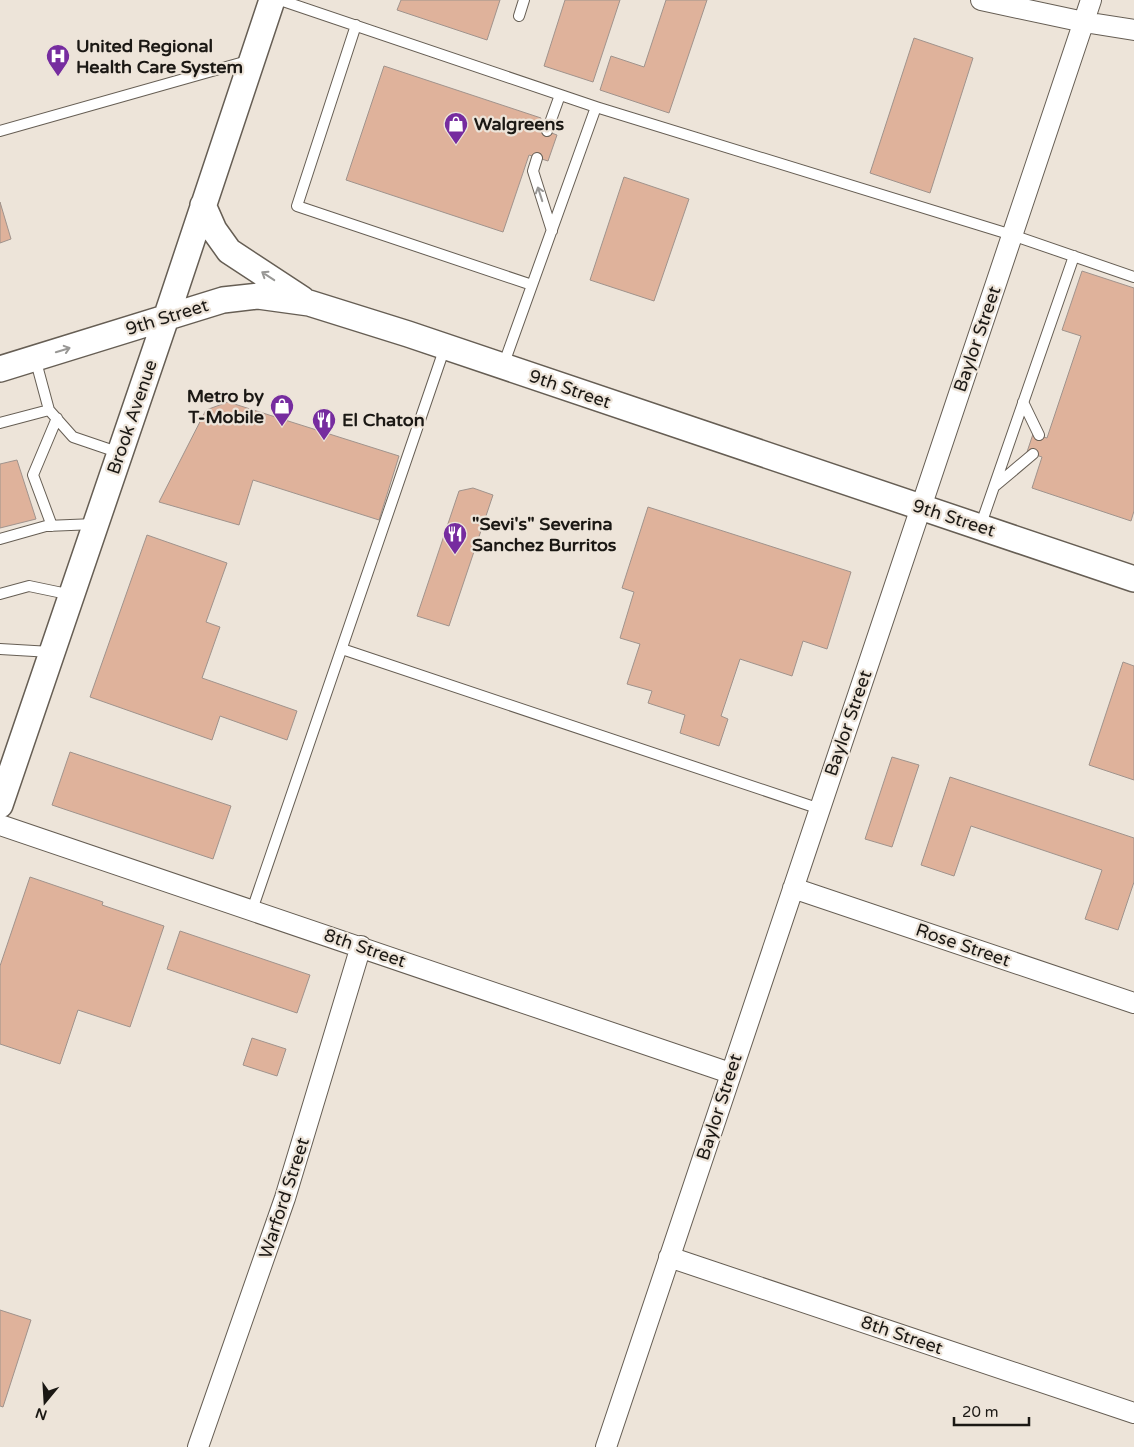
<svg xmlns="http://www.w3.org/2000/svg" width="1134" height="1447" font-family="'Varela Round',sans-serif">
  <style>
    .building { fill: #dfb29b; stroke: #a0938c }
    .lines { fill: none; stroke-linecap: round; stroke-linejoin: round }
    .service-casing { stroke: #665e54; stroke-width: 12 }
    .minor-casing { stroke: #665e54; stroke-width: 22 }
    .tertiary-casing { stroke: #665e54; stroke-width: 28 }
    .service { stroke: #fff; stroke-width: 10 }
    .minor { stroke: #fff; stroke-width: 20 }
    .tertiary { stroke: #fff; stroke-width: 25 }
    .oneway { stroke: #989795 }
    .labels { text-anchor: middle; dominant-baseline: central; stroke-width: 4.5; stroke-linejoin: round; paint-order: stroke }
    .poi-label { font-size: 18px; font-weight: bold; fill: #1b1814; stroke: #ede4d9; text-anchor: start }
    .street-label { font-size: 18px; fill: #1b1814; stroke: #ede4d9 }
  </style>
  <rect width="100%" height="100%" fill="#ede4d9"/>
  <!-- building -->
  <path class="building" d="M401 0H500L487 40 397 10Z
    M565 0H620L593 82 544 66Z
    M666 0H707L669 113 600 90 611 56 644 67Z
    M914 38 973 58 930 193 870 173Z
    M384 66 541 118 538 128 557 135 548 161 529 155 503 232 346 180Z
    M624 177 689 199 654 301 590 280Z
    M0 202 11 239 0 243Z
    M1082 271 1134 288V511L1131 521 1032 488 1042 457 1027 452 1033 434 1047 438 1081 336 1062 330Z
    M228 402 399 456 379 520 253 480 239 525 159 502 206 410Z
    M17 460 36 519 0 528V464Z
    M473 488 493 495 449 626 417 616 459 491Z
    M648 507 851 572 827 649 803 641 792 676 740 659 721 716 728 719 719 746 680 733 685 715 648 703 652 691 627 684 640 644 620 638 634 592 622 588Z
    M147 535 227 563 206 622 220 627 202 678 297 711 287 740 220 716 212 740 90 697Z
    M1123 662 1134 666V780L1089 765Z
    M70 752 231 806 213 859 52 805Z
    M892 757 919 765 892 847 865 839Z
    M950 777 1134 838V882L1118 930 1085 919 1102 870 971 826 954 876 921 865Z
    M30 877 103 902 102 905 164 926 130 1027 78 1010 60 1064 0 1044V966Z
    M180 931 310 975 297 1013 167 969Z
    M252 1038 286 1049 277 1076 243 1065Z
    M0 1310 31 1320 3 1407 0 1406Z"/>
  <g class="lines">
    <!-- service casing -->
    <g class="service-casing">
      <path id="service" d="M280 0 596 107 1012 235 1134 277
        M519 16 524 0
        M356 25 297 206 532 285
        M0 131 251 60
        M547 131 560 95
        M537 158 533 171 552 231
        M35 358 49 410 73 437 120 453
        M503 366 596 107
        M1023 402 1039 435
        M0 423 49 410
        M995 486 1033 454
        M52 526 33 475 57 418
        M980 527 1074 256
        M0 539 46 526 95 524
        M0 594 29 586 72 595
        M0 649 51 652
        M342 649 820 809
        M252 910 445 347"/>
    </g>
    <!-- minor casing -->
    <g class="minor-casing">
      <path id="minor" d="M981 0 1084 22 1134 30
        M0 825 730 1073
        M793 888 1134 1003
        M669 1257 1134 1413
        M198 1447 285 1198 361 946
        M606 1447 1091 0"/>
    </g>
    <!-- tertiary casing -->
    <g class="tertiary-casing">
      <path id="tertiary" d="M203 205 214 230 229 251 302 299
        M0 369 223 300 258 296 309 303 408 334 1134 579
        M0 805 166 318 272 0"/>
    </g>
    <!-- service -->
    <use href="#service" class="service"/>
    <!-- minor -->
    <use href="#minor" class="minor"/>
    <!-- tertiary -->
    <use href="#tertiary" class="tertiary"/>
  </g>
  <!-- one-way arrows -->
  <defs><path id="oneway-shaft" d="M-6 0H5M1.5-3L5.5 0L1.5 3" fill="none" stroke-width="1.6" stroke-linecap="round" stroke-linejoin="round" transform="scale(1.25)"/></defs>
  <g class="oneway">
    <use href="#oneway-shaft" transform="translate(540 194) rotate(-108)"/>
    <use href="#oneway-shaft" transform="translate(268 276) rotate(-147)"/>
    <use href="#oneway-shaft" transform="translate(63 350) rotate(-17)"/>
  </g>
  <!-- icons -->
  <defs>
    <g id="hospital-pin" transform="scale(1.25)"><path d="M0 17L-7.5 6A9.5 9.5 0 1 1 7.5 6Z" fill="#762c9f" stroke="#ede4d9"/><path d="M-5-5h3v3.5h4V-5h3V5h-3V1.5h-4V5h-3Z" fill="#fff"/></g>
    <g id="shop-pin" transform="scale(1.25)"><path d="M0 17L-7.5 6A9.5 9.5 0 1 1 7.5 6Z" fill="#762c9f" stroke="#ede4d9"/><path d="M-5-2.5h2.3a2.7 3.5 0 0 1 5.4 0H5L5.5 6h-11ZM-1.5-2.5h3a1.5 2.3 0 0 0-3 0Z" fill="#fff"/></g>
    <g id="restaurant-pin" transform="scale(1.25)"><path d="M0 17L-7.5 6A9.5 9.5 0 1 1 7.5 6Z" fill="#762c9f" stroke="#ede4d9"/><path d="M-5-6h1v4h1v-4h1v4h1v-4h1v5L-1.5 .5V6h-2V.5L-5-1ZM5-6V6H3V1.5H1.5Q1.5-4 5-6Z" fill="#fff"/></g>
  </defs>
  <g fill-rule="evenodd">
    <use href="#hospital-pin" x="58" y="56"/>
    <use href="#shop-pin" x="456" y="124"/>
    <use href="#shop-pin" x="282" y="406"/>
    <use href="#restaurant-pin" x="324" y="420"/>
    <use href="#restaurant-pin" x="455" y="534"/>
  </g>
  <g class="labels">
    <!-- poi labels -->
    <g class="poi-label">
      <text x="76" y="46">United Regional<tspan x="76" dy="21">Health Care System</tspan></text>
      <text x="474" y="124">Walgreens</text>
      <text x="264" y="396" text-anchor="end">Metro by<tspan x="264" dy="21">T-Mobile</tspan></text>
      <text x="342" y="420">El Chaton</text>
      <text x="472" y="524">"Sevi's" Severina<tspan x="472" dy="21">Sanchez Burritos</tspan></text>
    </g>
    <!-- street labels -->
    <g class="street-label">
      <text transform="translate(167 317) rotate(-17)">9th Street</text>
      <text transform="translate(977 339) rotate(-71)">Baylor Street</text>
      <text transform="translate(570 389) rotate(19)">9th Street</text>
      <text transform="translate(132 417) rotate(-71)">Brook Avenue</text>
      <text transform="translate(954 518) rotate(18)">9th Street</text>
      <text transform="translate(848 723) rotate(-71)">Baylor Street</text>
      <text transform="translate(963 945) rotate(19)">Rose Street</text>
      <text transform="translate(365 948) rotate(19)">8th Street</text>
      <text transform="translate(719 1107) rotate(-72)">Baylor Street</text>
      <text transform="translate(284 1198) rotate(-72)">Warford Street</text>
      <text transform="translate(902 1335) rotate(19)">8th Street</text>
    </g>
  </g>
  <!-- north arrow -->
  <g transform="translate(45 1402) rotate(198)" stroke="#ede4d9" stroke-width="4" paint-order="stroke">
  <path d="M0-4L9 19L0 12L-9 19Z" fill="#1b1814"/>
  <text y="-8" font-size="14" font-weight="bold" text-anchor="middle" fill="#1b1814">N</text>
  </g>
  <!-- scale -->
  <path d="M954 1417v8h75v-8" fill="none" stroke="#1b1814" stroke-width="2.5"/>
  <text x="962" y="1417" font-size="15" fill="#1b1814" stroke="#ede4d9" stroke-width="4" paint-order="stroke">20 m</text>
</svg>
